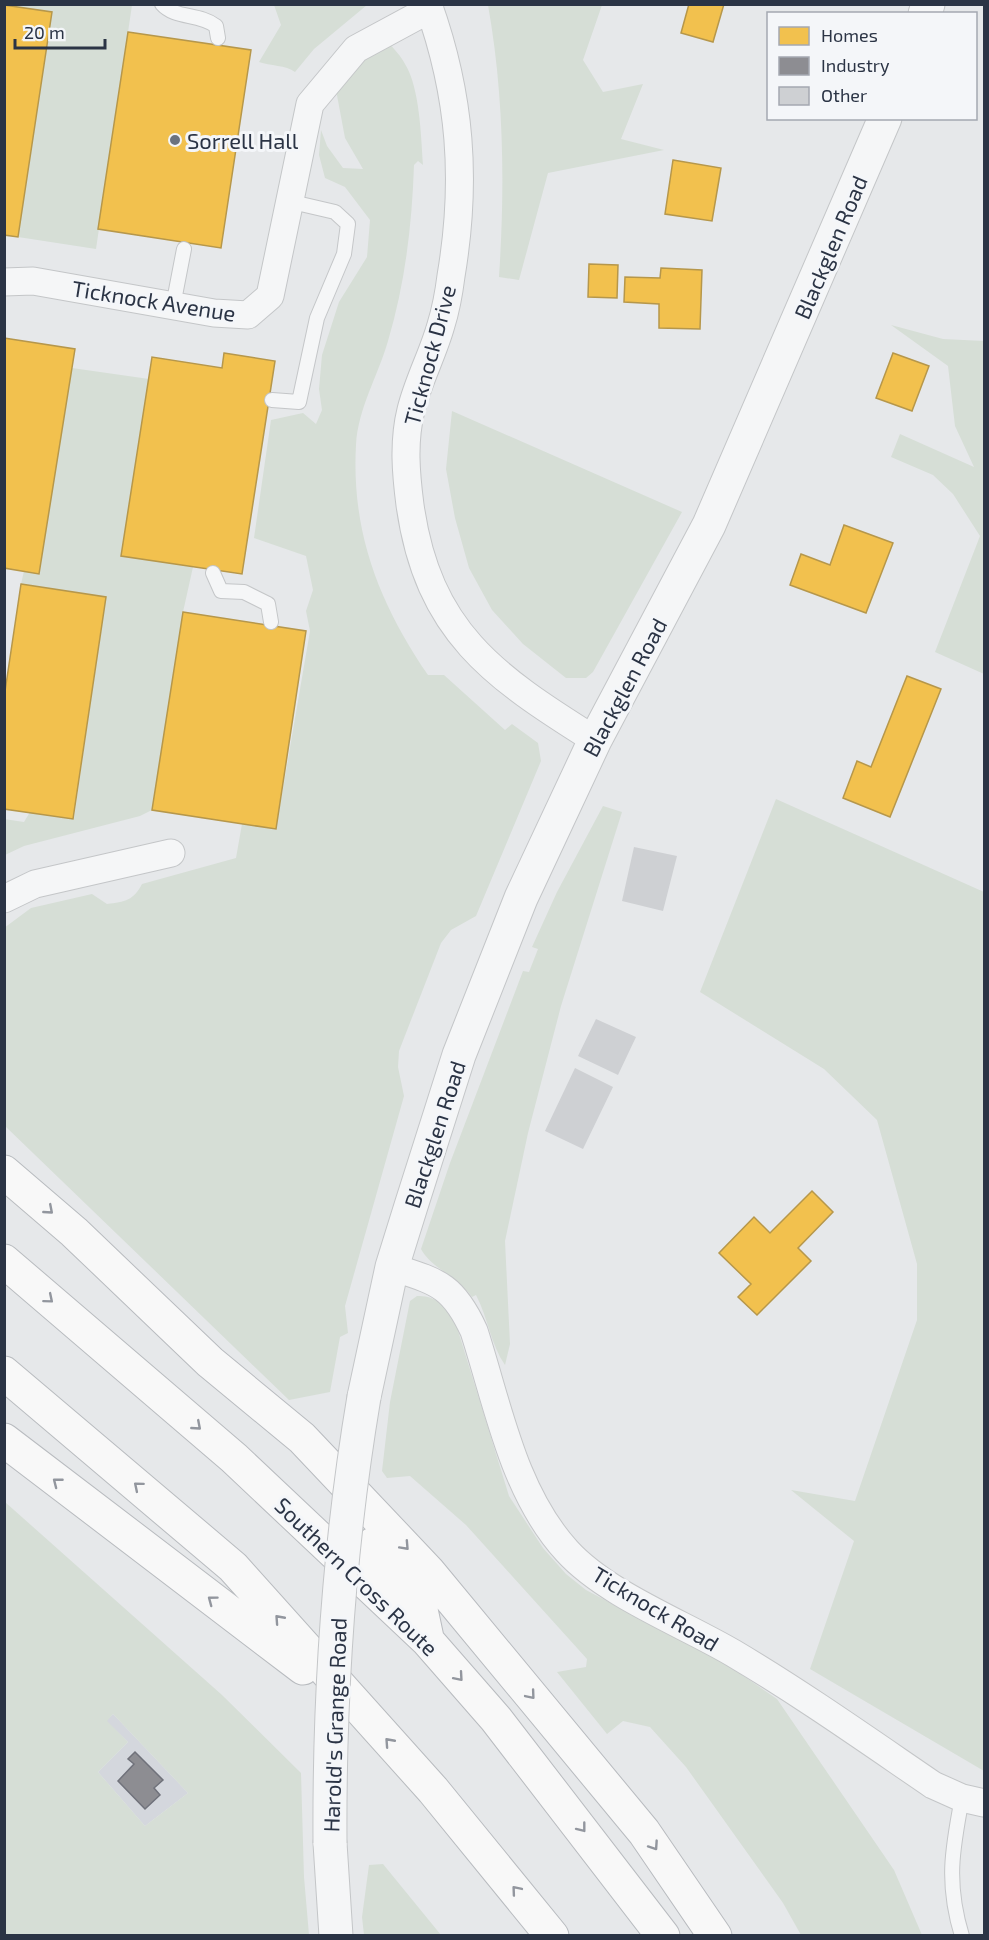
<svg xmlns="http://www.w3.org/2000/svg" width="989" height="1940" font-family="'Exo 2',sans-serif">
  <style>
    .built { fill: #d4d7dd }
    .green { fill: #d6ded6; fill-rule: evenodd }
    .homes { fill: #f2c14e; stroke: #b6974b; stroke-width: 1.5 }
    .industry { fill: #8d8d92; stroke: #70727b; stroke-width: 1.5 }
    .building { fill: #ced0d3 }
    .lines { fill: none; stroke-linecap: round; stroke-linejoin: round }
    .service-casing { stroke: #c4c6c8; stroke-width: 16 }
    .minor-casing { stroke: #c4c6c8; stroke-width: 29 }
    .tertiary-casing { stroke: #c4c6c8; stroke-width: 35 }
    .motorway-casing { stroke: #b8bbbf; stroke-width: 35 }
    .service { stroke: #f5f6f7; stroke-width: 14 }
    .minor { stroke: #f5f6f7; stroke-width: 27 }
    .tertiary { stroke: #f5f6f7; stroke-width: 33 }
    .motorway { stroke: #f8f8f8; stroke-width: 33 }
    .tertiary-bridge-casing { stroke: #c4c6c8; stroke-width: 35; stroke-linecap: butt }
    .tertiary-bridge { stroke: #f5f6f7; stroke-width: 33 }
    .oneway { stroke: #92969e }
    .poi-dot { fill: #6c737f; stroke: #f4f6f9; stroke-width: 2 }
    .labels { text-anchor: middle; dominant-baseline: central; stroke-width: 6; stroke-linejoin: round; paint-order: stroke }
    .poi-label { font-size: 22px; fill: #2b3445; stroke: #f4f6f9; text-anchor: start }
    .street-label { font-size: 22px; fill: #2b3445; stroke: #f4f6f9 }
  </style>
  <rect width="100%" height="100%" fill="#e6e8ea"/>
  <!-- built -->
  <path class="built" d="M113 1714 188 1793 145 1826 98 1772 128 1742 106 1721Z"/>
  <!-- green -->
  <path class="green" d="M5 5H132L96 249 18 237 52 13Z
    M274 5V4L367 5 314 49 295 72C286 65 270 66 259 62L281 25Z
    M488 5H602L583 60 603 92 643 84 621 139 664 150 548 173 519 280 499 277C505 186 504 95 488 5Z
    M388 42C394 49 401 56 405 64 420 88 421 137 423 165L418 161 414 165C412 225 405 284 388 341 378 376 358 408 356 445 351 533 380 605 428 675H444L505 730 512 724 538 743 541 761 476 916 451 930 441 943 399 1051 398 1067 404 1096 345 1306 348 1333 340 1337 330 1392 289 1400 5 1126 4 928 31 908 92 894 107 904C125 902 134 900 142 884L236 858 242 824 276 829 310 631 306 611 313 590 306 556 254 538 271 420 303 413 316 424 322 410 319 389 322 355 339 302 367 257 370 220 345 187 325 178 319 155 321 130 327 146 343 168 363 169 345 138 336 90 353 65Z
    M891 325 943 339 984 341V674L935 652 980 536 953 494 933 475 891 457 900 434 974 467 955 426 948 366Z
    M72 368 149 379 193 567 183 612 152 810 140 816 24 846 5 855 4 819 24 822 30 812 74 818 106 597 21 584 24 571 39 574Z
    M452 411 682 512 593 672 586 678H566L523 644 492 610 469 568 455 518 446 469Z
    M776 799 984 892V1771L810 1669 854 1541 791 1490 855 1501 917 1320V1264L877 1120 824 1069 700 992Z
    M603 806 622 812 561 1006 528 1133 505 1241 510 1344 505 1365C491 1345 488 1318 476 1295L472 1297C458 1277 430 1267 421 1249L450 1163 523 971 529 972 538 949 532 947 557 892Z
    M417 1296C437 1295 447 1308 456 1324L509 1496 543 1548 566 1574 586 1590 726 1664 777 1699 894 1870 922 1935H801L783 1903 686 1767 650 1727 623 1721 607 1734 557 1672 586 1667 587 1659 466 1525 410 1476 387 1478 382 1471 390 1402 410 1301Z
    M5 1502 222 1695 301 1773 304 1877 309 1935H5ZM113 1714 188 1793 145 1826 98 1772 128 1742 107 1721Z
    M383 1864 441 1935H364L362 1917 369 1865Z"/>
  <!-- homes -->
  <path class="homes" d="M689 4H724L713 42 681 33Z
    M4 5 52 12 18 237 4 235Z
    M128 32 251 50 221 248 98 229Z
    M673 160 721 168 712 221 665 214Z
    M589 264 618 265 617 298 588 297Z
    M661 268 702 270 700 329 659 328V304L624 302 625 277 660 278Z
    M4 338 75 349 39 574 4 568Z
    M224 353 275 361 242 574 121 556 152 357 222 368Z
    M893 353 929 366 912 411 876 398Z
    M844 525 893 543 866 613 790 585 801 554 830 565Z
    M21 584 106 597 73 819 4 809V698Z
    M183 612 306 631 276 829 152 810Z
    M907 676 941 689 890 817 843 798 857 761 871 767Z
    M812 1191 833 1212 798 1248 811 1261 757 1315 738 1297 751 1284 719 1253 754 1217 770 1233Z"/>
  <!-- industry -->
  <path class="industry" d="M135 1752 163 1780 154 1788 160 1795 145 1809 118 1781 134 1764 128 1759Z"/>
  <!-- building -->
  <path class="building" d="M634 847 677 856 663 911 622 901Z
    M596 1019 636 1037 618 1075 578 1056Z
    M575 1068 613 1087 583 1149 545 1131Z"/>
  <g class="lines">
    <!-- service casing -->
    <g class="service-casing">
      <path id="service" d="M162 4C175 19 199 13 216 26L218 38
        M173 306 184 249
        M272 400 299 402 317 318 344 254 348 224 335 212 292 202
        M213 573 221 591 244 592 268 604 271 622
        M962 1798C952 1850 946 1884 962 1936"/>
    </g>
    <!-- minor casing -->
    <g class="minor-casing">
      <path id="minor" d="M428 4C461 96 467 181 451 276 449 292 446 309 441 325 433 354 418 381 411 410 403 442 406 474 410 505 428 632 493 676 595 740
        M4 282 33 281 214 313 248 315 270 296 310 104 356 49 430 9
        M4 899 35 884 171 853
        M392 1267C438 1282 453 1285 474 1331 498 1405 513 1492 567 1551 606 1594 682 1623 733 1653 802 1694 867 1740 933 1785L962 1798 984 1803"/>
    </g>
    <!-- tertiary casing -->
    <g class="tertiary-casing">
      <path id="tertiary" d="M925 14 928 4
        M364 1397 392 1267 411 1206 459 1055 521 898 595 740 709 525 885 118
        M330 1843 336 1936"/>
    </g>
    <!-- motorway casing -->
    <g class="motorway-casing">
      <path id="motorway" d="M4 1172 74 1232 210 1362 302 1438 428 1571 644 1832 715 1936
        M4 1261 234 1458 427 1640 496 1719 663 1936
        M4 1373 233 1567 433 1790 552 1936
        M4 1440 303 1668
        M373 1544 400 1573 420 1605 427 1638"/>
    </g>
    <!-- service -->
    <use href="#service" class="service"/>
    <!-- minor -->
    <use href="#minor" class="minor"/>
    <!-- tertiary -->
    <use href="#tertiary" class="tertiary"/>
    <!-- motorway -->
    <use href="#motorway" class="motorway"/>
    <!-- tertiary-bridge casing -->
    <g class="tertiary-bridge-casing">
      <path id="tertiary-bridge" d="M330 1843C329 1693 339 1545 364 1397"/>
    </g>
    <!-- tertiary-bridge -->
    <use href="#tertiary-bridge" class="tertiary-bridge"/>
  </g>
  <!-- one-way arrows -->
  <defs><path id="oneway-chevron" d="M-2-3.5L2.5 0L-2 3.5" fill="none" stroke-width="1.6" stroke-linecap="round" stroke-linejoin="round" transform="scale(1.5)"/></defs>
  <g class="oneway">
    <use href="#oneway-chevron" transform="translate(49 1210) rotate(41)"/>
    <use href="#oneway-chevron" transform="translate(49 1299) rotate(40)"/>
    <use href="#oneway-chevron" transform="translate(197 1426) rotate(41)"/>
    <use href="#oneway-chevron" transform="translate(57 1482) rotate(-142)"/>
    <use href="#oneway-chevron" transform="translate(138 1486) rotate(-140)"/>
    <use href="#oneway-chevron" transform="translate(405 1546) rotate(47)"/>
    <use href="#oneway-chevron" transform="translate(212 1600) rotate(-143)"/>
    <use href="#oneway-chevron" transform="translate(279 1619) rotate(-132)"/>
    <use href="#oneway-chevron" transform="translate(459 1677) rotate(49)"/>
    <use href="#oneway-chevron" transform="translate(531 1695) rotate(50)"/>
    <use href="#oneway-chevron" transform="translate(389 1742) rotate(-132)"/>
    <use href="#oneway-chevron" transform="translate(582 1828) rotate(52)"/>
    <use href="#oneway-chevron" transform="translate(654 1846) rotate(56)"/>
    <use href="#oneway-chevron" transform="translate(516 1890) rotate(-130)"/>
  </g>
  <!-- markers -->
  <circle class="poi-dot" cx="175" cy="140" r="6"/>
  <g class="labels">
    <!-- poi labels -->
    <g class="poi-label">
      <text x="187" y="140">Sorrell Hall</text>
    </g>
    <!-- street labels -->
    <g class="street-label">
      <text transform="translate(830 247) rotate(-67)">Blackglen Road</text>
      <text transform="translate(154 300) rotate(9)">Ticknock Avenue</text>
      <text transform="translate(429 355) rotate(-75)">Ticknock Drive</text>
      <text transform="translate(624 687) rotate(-62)">Blackglen Road</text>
      <text transform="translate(434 1134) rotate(-72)">Blackglen Road</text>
      <text transform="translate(357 1576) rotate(44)">Southern Cross Route</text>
      <text transform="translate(656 1608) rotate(31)">Ticknock Road</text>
      <text transform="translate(334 1725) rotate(-88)">Harold's Grange Road</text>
    </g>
  </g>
  <!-- border -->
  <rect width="989" height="1940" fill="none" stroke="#2b3445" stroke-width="12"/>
  <!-- legend -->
  <rect x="767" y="12" width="210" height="108" fill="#f4f6f9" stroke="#a4a8b1" stroke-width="1.5"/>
  <rect x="779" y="27" width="30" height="18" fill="#f2c14e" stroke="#a4a8b1" stroke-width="1.5"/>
  <text x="821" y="42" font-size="18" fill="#2b3445">Homes</text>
  <rect x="779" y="57" width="30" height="18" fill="#8d8d92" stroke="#a4a8b1" stroke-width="1.5"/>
  <text x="821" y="72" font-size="18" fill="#2b3445">Industry</text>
  <rect x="779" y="87" width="30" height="18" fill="#ced0d3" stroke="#a4a8b1" stroke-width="1.5"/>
  <text x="821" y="102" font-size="18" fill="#2b3445">Other</text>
  <!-- scale -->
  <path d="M15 39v9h90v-9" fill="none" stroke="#2b3445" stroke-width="3"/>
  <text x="24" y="39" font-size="18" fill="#2b3445" stroke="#f4f6f9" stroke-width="4.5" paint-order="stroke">20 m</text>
</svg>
